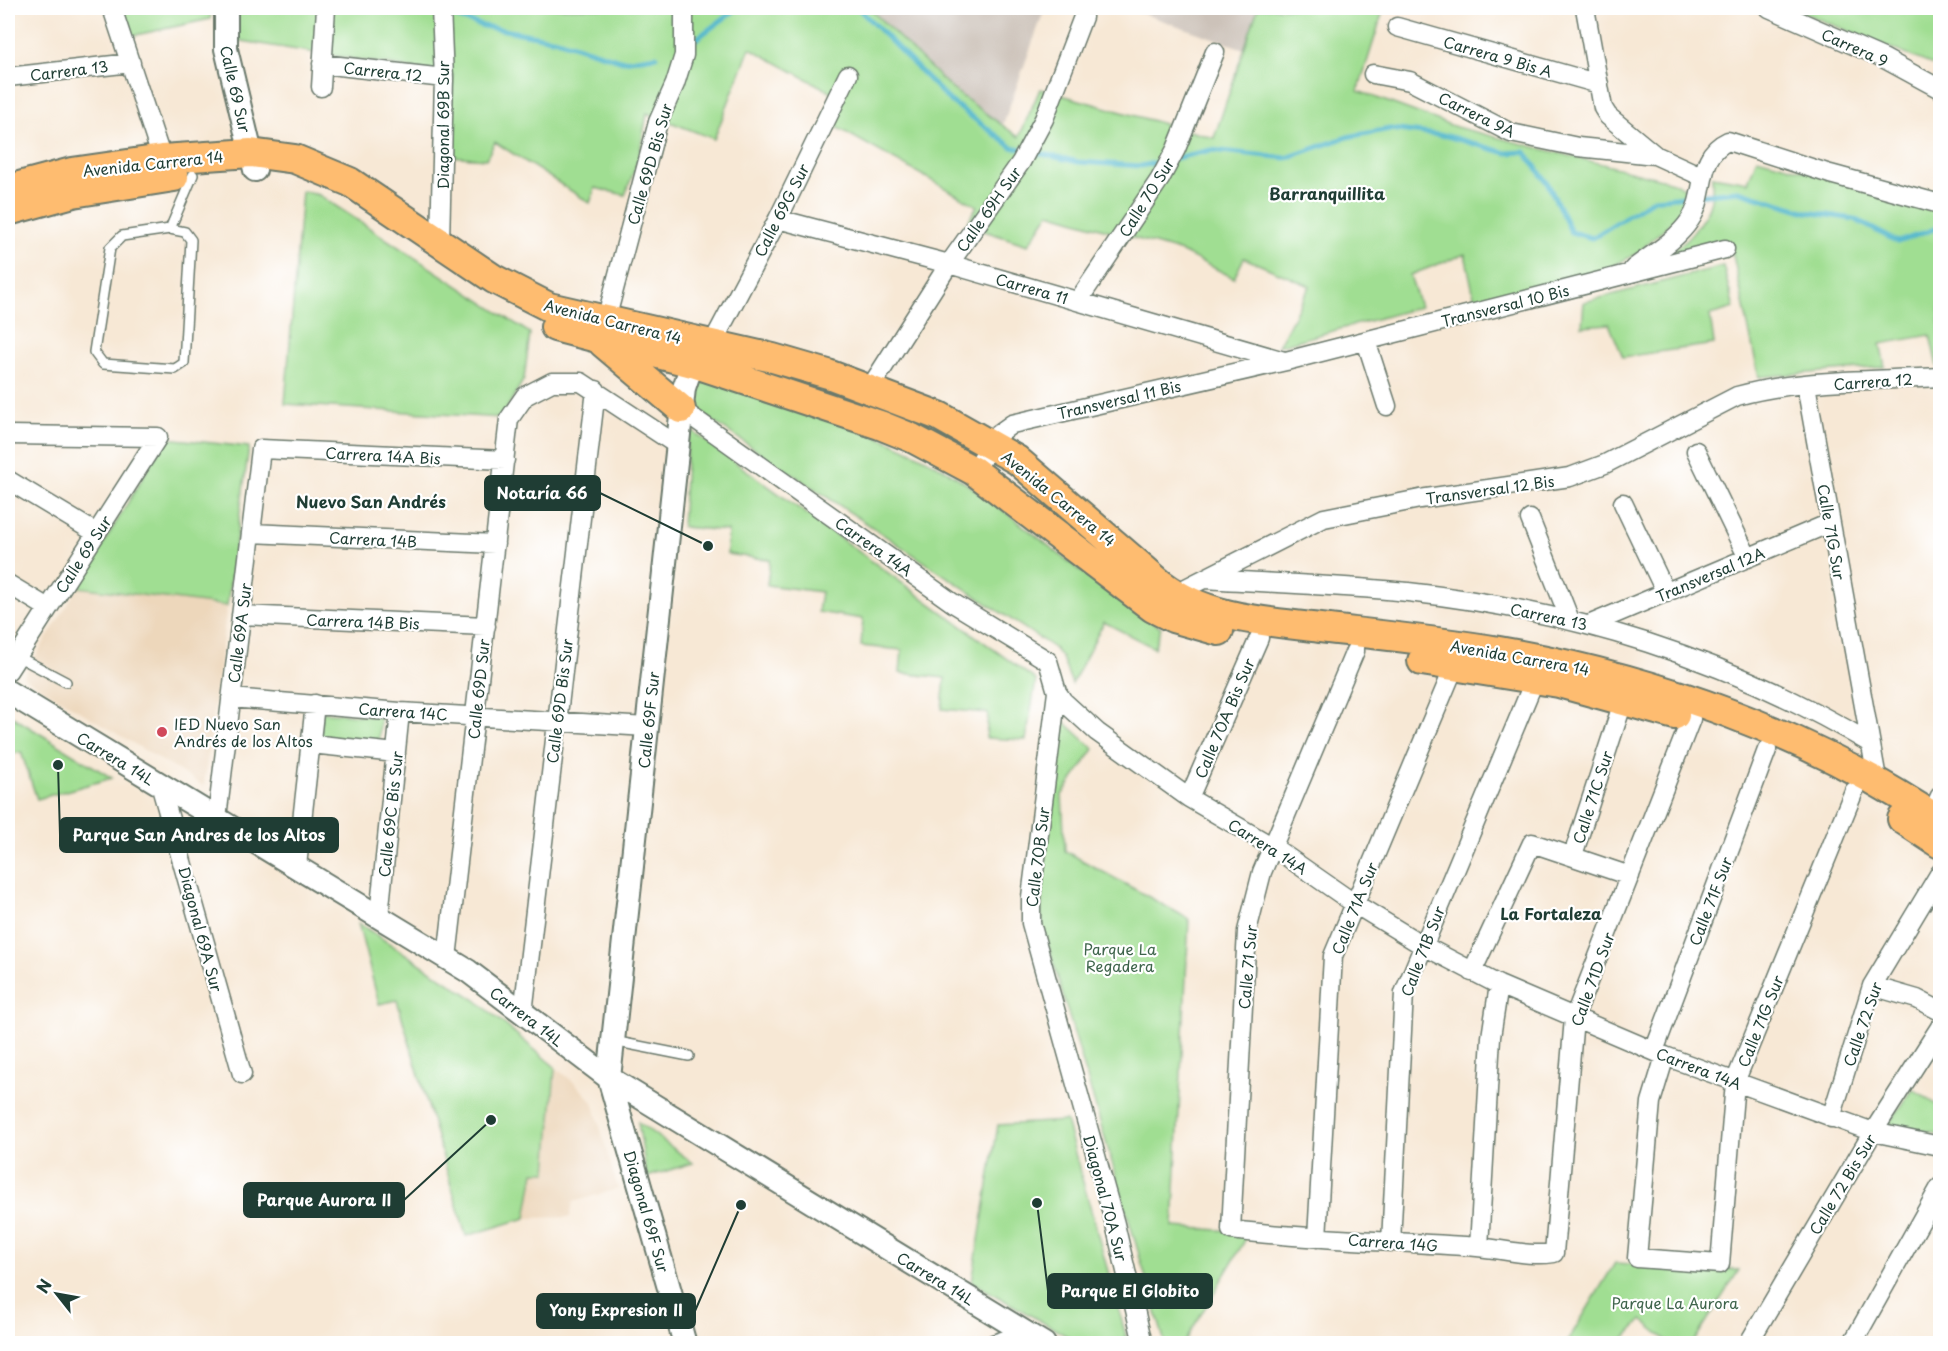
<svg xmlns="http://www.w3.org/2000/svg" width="1948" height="1351" font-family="'Playpen Sans',sans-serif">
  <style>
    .built { fill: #edd7bb }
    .industrial { fill: #ccc2b9 }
    .green { fill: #a0de92; stroke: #608e63; stroke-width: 1.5 }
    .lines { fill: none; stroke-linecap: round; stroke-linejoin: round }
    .stream { stroke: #4db5cb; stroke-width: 5 }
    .service-casing { stroke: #6b796c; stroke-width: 12 }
    .minor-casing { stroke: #6b796c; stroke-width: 21 }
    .tertiary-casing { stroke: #6b796c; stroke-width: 26 }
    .primary-casing { stroke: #6b796c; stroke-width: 32 }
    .service { stroke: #fff; stroke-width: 9 }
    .minor { stroke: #fff; stroke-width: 18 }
    .tertiary { stroke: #fff; stroke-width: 22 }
    .primary { stroke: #febc70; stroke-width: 28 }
    .poi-dot { fill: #d1495b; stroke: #fff; stroke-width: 2 }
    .labels { text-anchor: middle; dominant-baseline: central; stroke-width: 4.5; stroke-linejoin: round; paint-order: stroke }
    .street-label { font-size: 15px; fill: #1f3d34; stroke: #fff }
    .poi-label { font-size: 15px; fill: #1f3d34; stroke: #fff; text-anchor: start }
    .park-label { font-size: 15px; fill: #3f654c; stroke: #fff }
    .neighbourhood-label { font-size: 16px; font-weight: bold; fill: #1f3d34; stroke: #fff }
    .leader { fill: none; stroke: #1f3d34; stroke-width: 2 }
    .callout-dot { fill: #1f3d34; stroke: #fff; stroke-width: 2 }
    .callout { fill: #1f3d34; stroke: #1f3d34; stroke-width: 2 }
    .callout-label { font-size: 16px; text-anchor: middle; font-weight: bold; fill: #fff }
  </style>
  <rect width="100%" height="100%" fill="#fff"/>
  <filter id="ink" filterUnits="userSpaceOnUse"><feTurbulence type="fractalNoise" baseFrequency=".0167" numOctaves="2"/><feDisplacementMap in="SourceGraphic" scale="12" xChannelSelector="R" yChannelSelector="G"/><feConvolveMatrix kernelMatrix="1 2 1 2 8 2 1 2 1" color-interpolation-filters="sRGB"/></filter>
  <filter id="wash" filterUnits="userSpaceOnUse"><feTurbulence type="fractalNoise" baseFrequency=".008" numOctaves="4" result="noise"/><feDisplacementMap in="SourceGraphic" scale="24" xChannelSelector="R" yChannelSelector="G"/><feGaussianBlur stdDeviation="1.35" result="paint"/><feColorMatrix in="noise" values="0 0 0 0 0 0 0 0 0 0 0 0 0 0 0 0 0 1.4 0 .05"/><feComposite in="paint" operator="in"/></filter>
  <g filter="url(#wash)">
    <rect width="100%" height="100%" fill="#f7e8d5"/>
    <!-- built -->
    <path class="built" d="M78 587 227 606 204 786 23 677Z
      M555 1067 576 1084 593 1102 618 1189 573 1202 570 1217 526 1218 534 1172H547Z"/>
    <!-- industrial -->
    <path class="industrial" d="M869 8H1045L1002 127 952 89Z
      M1127 8H1258L1244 49Z"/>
    <!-- green -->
    <path class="green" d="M122 8H212L210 19 131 36Z
      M237 8H869L952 89 1019 137 1040 89 1214 138 1258 8H1384L1358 91 1456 127 1673 182 1686 189 1687 203 1681 213 1638 253 1596 275 1475 301 1465 254 1410 275 1420 307 1278 346 1310 286 1244 258 1234 278 1182 252 1049 213 1028 245 966 225 977 206 831 124 842 98 750 48 714 139 647 113 639 158 625 195 595 188 590 203 495 142 486 159 448 156 453 75 236 40Z
      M1791 8H1940V68Z
      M1757 158 1940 207V367L1937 366 1930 335 1880 344 1885 367 1759 377 1730 241 1664 258C1682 245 1706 222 1711 200 1713 192 1712 183 1712 176L1748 182Z
      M302 191 319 195 530 333 524 379 501 418 285 404Z
      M1723 266 1734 308 1710 315 1714 344 1623 357 1609 324 1582 326 1584 302Z
      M709 380C789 406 874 427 947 471 1022 518 1085 582 1161 627L1154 648 1104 622 1072 684 1062 658 1054 648 690 406 692 390 699 383Z
      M688 428 1036 680 1026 740 986 738 988 713 942 709 945 678 900 673 902 650 861 646 863 619 818 612 821 592 767 585 770 560 727 554 728 531 682 527Z
      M166 438 249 447 227 606 78 587Z
      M322 712 380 717 379 744 320 740Z
      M8 714 112 778 37 799 21 752 8 755Z
      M1058 716 1094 749 1062 795 1065 851 1189 919 1173 1227 1250 1232 1184 1343H1165L1044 931 1041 913Z
      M358 923 476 1000 555 1067 547 1172H534L526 1218 466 1236 397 1000 379 1004Z
      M1913 1089 1940 1107V1134L1889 1124Z
      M1066 1121 1128 1343H1079L972 1282 998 1125Z
      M638 1122 693 1163 647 1177Z
      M1615 1263 1739 1270 1693 1343H1670L1642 1320 1620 1343 1566 1344Z"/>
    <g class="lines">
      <!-- stream -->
      <path class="stream" d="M858 8 949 100 1012 147 1078 162 1141 166 1164 161
        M450 15 483 26 557 40 623 61 656 56
        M696 39 738 8
        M1176 158 1211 150 1286 158 1347 137 1390 129 1447 136 1506 153 1525 152 1548 184 1571 232 1592 238 1654 199 1738 191 1807 212 1854 219 1898 242 1940 227"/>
    </g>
  </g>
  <g filter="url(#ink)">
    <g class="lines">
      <!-- service casing -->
      <g class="service-casing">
        <path id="service" d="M170 229 185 232 191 240 184 363 175 369 103 364 94 352 110 248 122 236Z
          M170 229 193 175
          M17 656 66 682
          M613 1041 689 1056"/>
      </g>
      <!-- minor casing -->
      <g class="minor-casing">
        <path id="minor" d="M112 8 162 159
          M1585 8 1603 108 1608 116 1655 155 1703 177
          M1769 8 1883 58 1940 89
          M1397 27 1599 84
          M322 64 444 78
          M1373 74 1410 81 1511 133 1578 147 1655 155
          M8 77 131 63
          M321 87 326 8
          M778 219 949 264 1284 361
          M440 242 444 78 441 8
          M1633 269C1652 254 1676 241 1690 220 1708 194 1695 156 1728 141L1830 174 1940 204
          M1078 301 1160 179 1176 149 1215 52
          M606 320 658 122 675 84 684 55V8
          M1366 341 1387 406
          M712 344 778 219 848 75
          M1806 385 1878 784
          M870 388 949 264 1021 162 1044 119 1083 17
          M681 409 953 603 1048 661 1057 692 1063 701 1097 732 1189 798 1273 847 1355 904 1422 945 1499 985 1665 1056 1873 1132 1940 1146
          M8 435 158 437
          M1696 451 1748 558
          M974 471 998 434 1012 424 1286 361 1725 249
          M8 480 96 533
          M1623 503 1666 593
          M1530 519 1570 620
          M251 533 495 544
          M1205 579C1272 583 1341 585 1408 592 1571 610 1730 659 1870 743
          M8 584 48 608
          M1174 594 1324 518 1420 499 1570 477 1605 464 1737 396C1802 378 1874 381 1940 377
          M241 615 486 626
          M1591 624 1830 523
          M1355 651 1262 872 1247 931 1231 1230C1313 1240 1395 1241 1477 1247 1503 1249 1529 1257 1554 1253L1574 1018 1691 719
          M8 671 158 437
          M1057 692 1031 897V923L1115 1224 1143 1344
          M231 698 400 712 647 727
          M311 744 396 753
          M160 784 242 1074
          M1189 798 1259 638
          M1931 815 1940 796
          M217 818 261 449 505 460
          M1573 855 1624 699
          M297 866 315 704
          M379 916 400 712
          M447 958 509 419 525 396 552 382H581L677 445
          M1472 972 1532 843 1630 876
          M1872 986 1917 999 1940 1011
          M523 1013 596 390
          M1654 1051 1767 750
          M1665 1056 1651 1102 1637 1258 1720 1264 1735 1082 1854 791
          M1831 1118 1872 986 1940 873
          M1317 1238 1333 956 1455 665
          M1391 1242 1404 993 1535 679
          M1479 1247 1491 1037 1499 985
          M993 1344 1027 1333
          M1748 1344 1873 1132 1940 1027
          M1852 1344 1940 1187"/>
      </g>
      <!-- tertiary casing -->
      <g class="tertiary-casing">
        <path id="tertiary" d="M226 8V49L255 170
          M8 692 468 971 609 1078 1044 1344
          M685 1344 609 1078 684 388 688 376 696 364"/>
      </g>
      <!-- primary casing -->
      <g class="primary-casing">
        <path id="primary" d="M8 189 72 172 162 159 251 153 295 159 350 182 494 279 549 307 773 358 828 374 939 416 1017 460 1161 584C1207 619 1264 621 1320 628 1380 635 1440 641 1499 651 1655 678 1809 733 1940 821
          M8 211 73 193 174 177
          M555 327 696 364 880 425 912 438 974 471 1153 608 1173 618 1219 631
          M603 343 681 409
          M1422 661 1559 683 1675 715
          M1902 819 1940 844"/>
      </g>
      <!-- service -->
      <use href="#service" class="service"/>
      <!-- minor -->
      <use href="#minor" class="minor"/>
      <!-- tertiary -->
      <use href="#tertiary" class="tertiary"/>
      <!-- primary -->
      <use href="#primary" class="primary"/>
    </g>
  </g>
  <!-- markers -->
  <circle class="poi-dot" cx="162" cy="732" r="6"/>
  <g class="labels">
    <!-- street labels -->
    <g class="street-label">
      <text transform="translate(1855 47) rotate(24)">Carrera 9</text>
      <text transform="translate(1498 56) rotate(16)">Carrera 9 Bis A</text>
      <text transform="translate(69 70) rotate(-7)">Carrera 13</text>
      <text transform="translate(383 71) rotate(6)">Carrera 12</text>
      <text transform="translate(236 89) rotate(77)">Calle 69 Sur</text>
      <text transform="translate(1477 114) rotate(26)">Carrera 9A</text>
      <text transform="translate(442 125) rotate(-90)">Diagonal 69B Sur</text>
      <text transform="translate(153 163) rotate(-6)">Avenida Carrera 14</text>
      <text transform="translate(649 164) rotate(-74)">Calle 69D Bis Sur</text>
      <text transform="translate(1146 197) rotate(-58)">Calle 70 Sur</text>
      <text transform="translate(988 209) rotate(-55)">Calle 69H Sur</text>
      <text transform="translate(781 210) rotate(-63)">Calle 69G Sur</text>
      <text transform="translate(1032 288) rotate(16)">Carrera 11</text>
      <text transform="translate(1505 305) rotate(-14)">Transversal 10 Bis</text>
      <text transform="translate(613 321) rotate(14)">Avenida Carrera 14</text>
      <text transform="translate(1873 381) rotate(-4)">Carrera 12</text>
      <text transform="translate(1119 399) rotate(-13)">Transversal 11 Bis</text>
      <text transform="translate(383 455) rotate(3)">Carrera 14A Bis</text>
      <text transform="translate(1490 489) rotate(-8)">Transversal 12 Bis</text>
      <text transform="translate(1059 498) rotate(39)">Avenida Carrera 14</text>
      <text transform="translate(1832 532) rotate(80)">Calle 71G Sur</text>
      <text transform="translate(373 539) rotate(3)">Carrera 14B</text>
      <text transform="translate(874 546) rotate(35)">Carrera 14A</text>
      <text transform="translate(83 554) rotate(-57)">Calle 69 Sur</text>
      <text transform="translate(1710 574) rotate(-23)">Transversal 12A</text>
      <text transform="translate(1549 616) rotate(12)">Carrera 13</text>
      <text transform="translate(363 621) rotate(2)">Carrera 14B Bis</text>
      <text transform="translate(239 633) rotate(-83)">Calle 69A Sur</text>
      <text transform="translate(1520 657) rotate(10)">Avenida Carrera 14</text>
      <text transform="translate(478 689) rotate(-84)">Calle 69D Sur</text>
      <text transform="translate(559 701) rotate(-83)">Calle 69D Bis Sur</text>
      <text transform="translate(403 711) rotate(4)">Carrera 14C</text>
      <text transform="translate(1224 718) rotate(-67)">Calle 70A Bis Sur</text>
      <text transform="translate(648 720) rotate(-84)">Calle 69F Sur</text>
      <text transform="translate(116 758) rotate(31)">Carrera 14L</text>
      <text transform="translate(1592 797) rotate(-72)">Calle 71C Sur</text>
      <text transform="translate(390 814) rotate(-84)">Calle 69C Bis Sur</text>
      <text transform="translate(1268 846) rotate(32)">Carrera 14A</text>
      <text transform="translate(1037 857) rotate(-83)">Calle 70B Sur</text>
      <text transform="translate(1710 901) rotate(-69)">Calle 71F Sur</text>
      <text transform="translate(1354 908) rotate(-68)">Calle 71A Sur</text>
      <text transform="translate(201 929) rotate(75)">Diagonal 69A Sur</text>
      <text transform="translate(1422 951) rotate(-69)">Calle 71B Sur</text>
      <text transform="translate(1247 967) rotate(-85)">Calle 71 Sur</text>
      <text transform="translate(1592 979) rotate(-70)">Calle 71D Sur</text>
      <text transform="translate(527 1016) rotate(37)">Carrera 14L</text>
      <text transform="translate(1760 1021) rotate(-68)">Calle 71G Sur</text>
      <text transform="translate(1862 1024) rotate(-71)">Calle 72 Sur</text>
      <text transform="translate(1699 1068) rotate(21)">Carrera 14A</text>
      <text transform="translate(1842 1184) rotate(-59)">Calle 72 Bis Sur</text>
      <text transform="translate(1106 1198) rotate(75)">Diagonal 70A Sur</text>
      <text transform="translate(647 1211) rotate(74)">Diagonal 69F Sur</text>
      <text transform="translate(1393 1242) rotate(4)">Carrera 14G</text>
      <text transform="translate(936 1278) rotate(31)">Carrera 14L</text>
    </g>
    <!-- poi labels -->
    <g class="poi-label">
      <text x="174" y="723">IED Nuevo San<tspan x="174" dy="17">Andrés de los Altos</tspan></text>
    </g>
    <!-- park labels -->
    <g class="park-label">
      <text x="1120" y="948">Parque La<tspan x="1120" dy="17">Regadera</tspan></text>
      <text x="1675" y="1302">Parque La Aurora</text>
    </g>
    <!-- neighbourhood labels -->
    <g class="neighbourhood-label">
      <text x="1327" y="193">Barranquillita</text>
      <text x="371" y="501">Nuevo San Andrés</text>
      <text x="1551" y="913">La Fortaleza</text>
    </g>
  </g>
  <!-- callouts -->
  <path class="leader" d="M708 546L600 493M58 765L60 835M491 1120L404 1200M1037 1203L1048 1291M741 1205L695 1311"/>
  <g class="callout-dot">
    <circle cx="708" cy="546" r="6"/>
    <circle cx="58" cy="765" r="6"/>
    <circle cx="491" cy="1120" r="6"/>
    <circle cx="1037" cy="1203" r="6"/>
    <circle cx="741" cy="1205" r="6"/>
  </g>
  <g class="callout">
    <rect x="485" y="476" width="115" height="34" rx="6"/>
    <rect x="60" y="818" width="278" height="34" rx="6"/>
    <rect x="244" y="1183" width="160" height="34" rx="6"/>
    <rect x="1048" y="1274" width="164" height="34" rx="6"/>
    <rect x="537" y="1294" width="158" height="34" rx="6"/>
  </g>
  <g class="callout-label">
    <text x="542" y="499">Notaría 66</text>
    <text x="199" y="841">Parque San Andres de los Altos</text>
    <text x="324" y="1206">Parque Aurora II</text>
    <text x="1130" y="1297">Parque El Globito</text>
    <text x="616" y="1316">Yony Expresion II</text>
  </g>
  <!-- margin -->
  <rect width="1948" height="1351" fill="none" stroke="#fff" stroke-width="30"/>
  <!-- north arrow -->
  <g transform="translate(57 1294) rotate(301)" stroke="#ffffff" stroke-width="4.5" paint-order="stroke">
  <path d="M0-4.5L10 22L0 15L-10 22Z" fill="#1f3d34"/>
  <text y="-9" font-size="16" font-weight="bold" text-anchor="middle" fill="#1f3d34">N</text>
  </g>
</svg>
